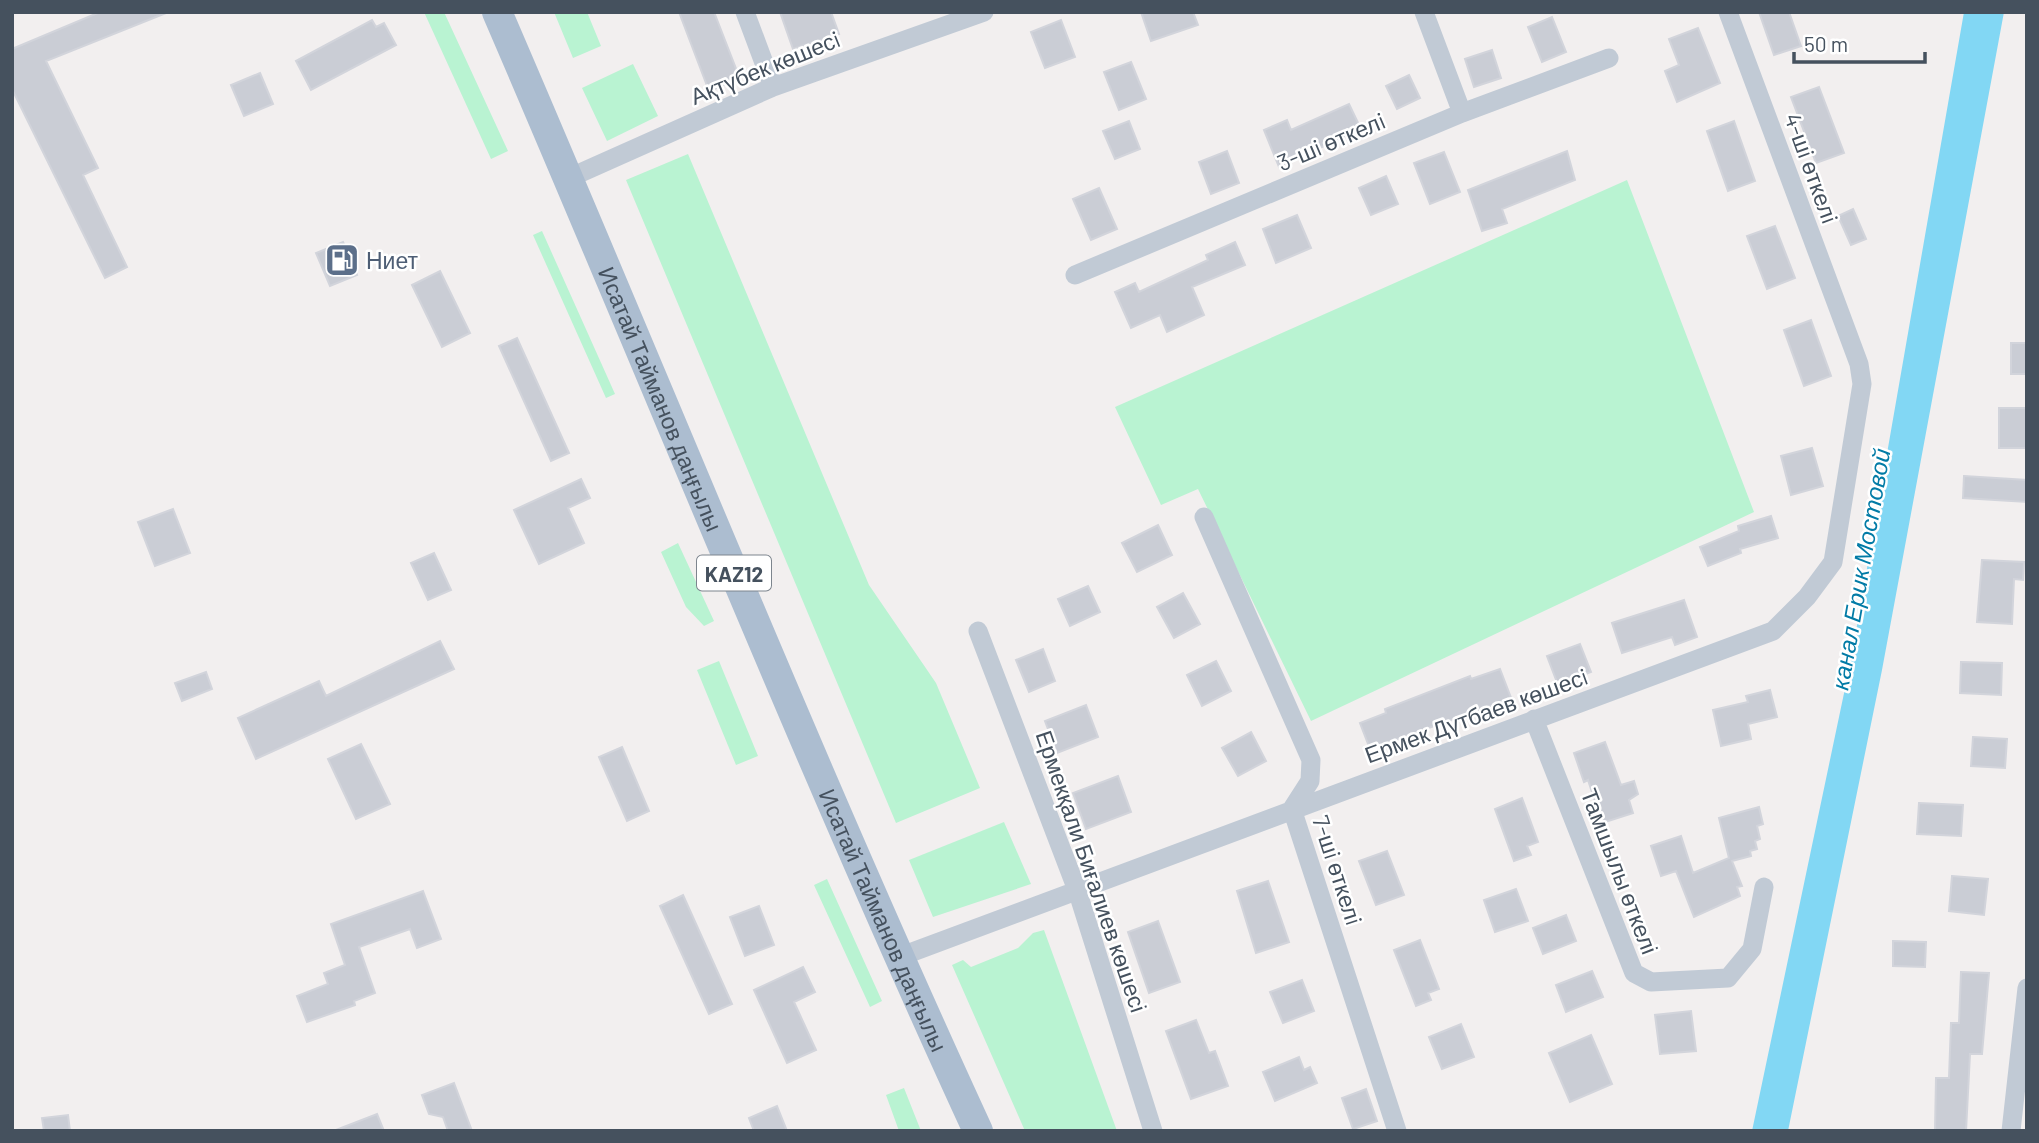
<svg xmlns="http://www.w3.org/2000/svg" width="2039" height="1143" font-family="Barlow,sans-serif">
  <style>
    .green { fill: #b9f3d2 }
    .water { fill: #82d7f4 }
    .building { fill: #cacdd5; stroke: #d2d4db; stroke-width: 2 }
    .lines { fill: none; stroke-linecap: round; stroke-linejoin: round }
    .street { stroke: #c1cad5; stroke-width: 19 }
    .primary { stroke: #acbdd0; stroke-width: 30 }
    .labels { text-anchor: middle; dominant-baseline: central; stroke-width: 5; stroke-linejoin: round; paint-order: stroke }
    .shield { fill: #fff; stroke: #7d858e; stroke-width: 2 }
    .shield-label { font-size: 21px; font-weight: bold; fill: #45515e }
    .street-label { font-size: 23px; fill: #45515e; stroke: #fff }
    .service-label { font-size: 23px; fill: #4e5e75; stroke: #fff; text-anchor: start }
    .water-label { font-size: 24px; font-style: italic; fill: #027ba6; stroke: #fff }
  </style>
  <rect width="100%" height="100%" fill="#f2efef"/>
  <!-- green -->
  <path class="green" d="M424 12H444L508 151 491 159Z
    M554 12H587L601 46 573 58Z
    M633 64 658 116 607 141 582 88Z
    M688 154 869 585 936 683 980 788 896 823 626 180Z
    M1627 180 1754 512 1311 721 1198 489 1161 505 1115 407Z
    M542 231 615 394 606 398 533 235Z
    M678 543 714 621 704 626 686 607 661 552Z
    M719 661 758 756 736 765 697 670Z
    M1004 822 1031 884 933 917 909 860Z
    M827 879 882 1001 870 1007 814 885Z
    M1044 930 1117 1131H1025L952 965 963 960 971 967 1018 948 1033 933Z
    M904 1088 921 1131H899L886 1095Z"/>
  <!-- water -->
  <path class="water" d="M1964 12H2004L1882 670 1788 1131H1752L1851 660Z"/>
  <!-- building -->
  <path class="building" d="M100 12 166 13 46 61 98 168 83 175 127 267 105 278 12 89V49Z
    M679 12H714L740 79 709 91Z
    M780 12H831L839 34 793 49Z
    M1141 12H1193L1198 25 1151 41Z
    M1759 12H1789L1801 46 1774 55Z
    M1552 17 1566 52 1542 62 1528 27Z
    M372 20 376 27 384 23 396 45 311 90 296 61Z
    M1061 20 1075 57 1045 68 1031 32Z
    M1698 28 1720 83 1677 102 1665 71 1679 65 1669 39Z
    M1492 50 1501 78 1474 87 1465 59Z
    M1131 62 1146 99 1119 110 1104 72Z
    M260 73 273 104 244 116 231 85Z
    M1409 75 1420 98 1397 109 1386 86Z
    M1819 87 1844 153 1816 163 1791 97Z
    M1349 104 1361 129 1279 167 1264 130 1287 120 1291 130Z
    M1129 121 1140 149 1115 159 1103 131Z
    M1734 121 1755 181 1728 191 1707 131Z
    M1227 151 1239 183 1211 194 1199 162Z
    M1567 151 1575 180 1502 209 1507 223 1482 231 1468 190Z
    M1444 152 1460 192 1430 204 1414 163Z
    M1386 176 1398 204 1371 215 1359 188Z
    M1099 188 1117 229 1091 240 1073 199Z
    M1853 209 1866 239 1851 245 1838 216Z
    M1297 215 1311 248 1276 263 1263 229Z
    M1775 226 1795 278 1767 289 1747 236Z
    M343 242 357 275 330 286 316 253Z
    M1235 242 1245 265 1192 287 1204 315 1167 332 1160 315 1131 328 1115 292 1135 283 1139 292 1208 260 1206 255Z
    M440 271 470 333 442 347 412 285Z
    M1811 320 1831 376 1804 386 1784 330Z
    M517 338 569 453 551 461 499 346Z
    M2011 343H2027V374H2011Z
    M1999 408H2027V448H1999Z
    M1812 448 1823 486 1791 495 1781 456Z
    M1964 476 2027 480V502L1963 498Z
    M581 479 590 498 568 508 584 543 539 564 514 510Z
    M173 509 190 553 155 566 138 522Z
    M1771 516 1778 538 1740 549 1741 553 1708 566 1700 547 1739 531 1738 526Z
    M1158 525 1172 555 1137 572 1122 543Z
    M434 553 451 590 428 600 411 563Z
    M1982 560 2024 562 2023 580 2014 579 2012 624 1977 622Z
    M1088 586 1100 612 1070 626 1058 599Z
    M1183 593 1200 624 1174 638 1157 607Z
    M1684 600 1697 637 1675 645 1672 637 1622 653 1612 623Z
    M440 641 454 669 256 759 238 718 319 681 326 696Z
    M1580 644 1591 672 1558 685 1547 656Z
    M1043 649 1055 681 1029 692 1016 660Z
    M1216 661 1231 691 1202 706 1187 675Z
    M1961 662 2002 663 2001 695 1960 693Z
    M1500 669 1513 703 1492 710 1490 706 1370 749 1360 723 1386 713 1385 709 1470 676 1471 679Z
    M206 672 212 689 182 701 175 683Z
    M1770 690 1777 717 1748 724 1751 739 1721 746 1713 710 1748 702 1746 696Z
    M1086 705 1098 737 1057 753 1045 721Z
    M1251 732 1266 761 1238 776 1222 748Z
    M1973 737 2007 739 2005 768 1971 766Z
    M1605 742 1621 785 1634 781 1638 794 1629 800 1633 813 1602 823 1588 780 1584 782 1574 753Z
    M361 744 390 804 356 819 328 759Z
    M622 747 649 811 627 821 599 757Z
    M1118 776 1131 812 1086 829 1073 793Z
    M1522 798 1538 842 1527 846 1531 855 1514 861 1495 809Z
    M1919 803 1963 805 1961 836 1917 834Z
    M1759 807 1763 824 1757 826 1760 839 1755 841 1757 849 1750 851 1751 856 1732 861 1742 886 1737 887 1740 896 1694 917 1676 871 1661 876 1651 846 1681 836 1693 873 1729 858 1719 818Z
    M1387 851 1404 895 1376 905 1359 861Z
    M1952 876 1988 879 1984 915 1949 911Z
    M1268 881 1289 942 1256 953 1237 891Z
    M1516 889 1528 921 1495 932 1484 900Z
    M423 891 441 939 417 948 410 929 359 947 375 993 354 1001 355 1005 307 1022 297 996 328 984 324 973 345 965 331 924Z
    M683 895 732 1004 709 1014 660 906Z
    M759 906 774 945 745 956 730 917Z
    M1566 915 1576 941 1543 954 1533 928Z
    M1158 921 1180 982 1149 993 1128 932Z
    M1420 940 1439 989 1428 993 1431 1000 1416 1006 1394 950Z
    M1893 941 1926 942 1925 967 1893 966Z
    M803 967 815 992 794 1002 816 1050 787 1063 754 990Z
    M1592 971 1603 997 1566 1012 1556 985Z
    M1961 972 1989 973 1982 1054H1970L1966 1131H1935L1936 1078H1949L1951 1023H1959Z
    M1302 980 1314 1011 1283 1023 1270 992Z
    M1691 1011 1696 1051 1660 1054 1655 1015Z
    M1196 1020 1209 1053 1215 1051 1228 1086 1191 1099 1166 1031Z
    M1461 1024 1474 1057 1442 1069 1429 1037Z
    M1591 1035 1612 1084 1570 1102 1549 1053Z
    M1299 1057 1304 1070 1310 1067 1317 1083 1275 1101 1263 1072Z
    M454 1083 472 1131H448L443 1117 429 1114 422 1095Z
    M1366 1089 1377 1121 1353 1129 1342 1098Z
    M777 1106 787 1131H754L749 1118Z
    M377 1114 384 1131H336V1130Z
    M68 1115 70 1131H44L42 1118Z"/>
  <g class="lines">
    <!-- street -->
    <path class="street" d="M745 12 773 87
      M1424 12 1462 113
      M569 178 773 87 984 12
      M1075 275 1462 113 1609 58
      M1204 517 1311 760 1310 781 1292 809 1397 1131
      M978 631 1077 890 1153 1131
      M1534 719 1634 973 1651 982 1728 978 1752 949 1764 887
      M899 957 1773 631 1807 597 1833 562 1862 384 1859 364 1728 12
      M2011 1131 2027 988"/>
    <!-- primary -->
    <path class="primary" id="s1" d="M497 12C658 385 808 762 978 1131"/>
  </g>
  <!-- icons -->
  <defs>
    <g id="fuel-square" transform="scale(1.75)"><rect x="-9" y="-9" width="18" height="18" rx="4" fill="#5c6f8a" stroke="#fff"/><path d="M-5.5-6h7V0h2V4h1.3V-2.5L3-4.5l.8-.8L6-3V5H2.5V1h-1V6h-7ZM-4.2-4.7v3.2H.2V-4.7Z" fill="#fff"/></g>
  </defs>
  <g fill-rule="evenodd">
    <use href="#fuel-square" x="342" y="260"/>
  </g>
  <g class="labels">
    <!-- shield labels -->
    <rect class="shield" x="697" y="555.5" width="74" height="35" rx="5"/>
    <g class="shield-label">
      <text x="734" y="573">KAZ12</text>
    </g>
    <!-- street labels -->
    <g class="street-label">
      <text transform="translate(765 67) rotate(-22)">Ақтүбек көшесi</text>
      <text transform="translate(1331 141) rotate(-23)">3-шi өткелi</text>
      <text transform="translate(1812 168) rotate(70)">4-шi өткелi</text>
      <text stroke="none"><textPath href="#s1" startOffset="420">Исатай Тайманов даңғылы</textPath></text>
      <text transform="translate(1476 715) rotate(-20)">Ермек Дүтбаев көшесi</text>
      <text transform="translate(1338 870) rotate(72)">7-шi өткелi</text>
      <text transform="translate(1092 871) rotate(71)">Ермекқали Биғалиев көшесі</text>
      <text transform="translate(1620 871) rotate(69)">Тамшылы өткелі</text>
      <text stroke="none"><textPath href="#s1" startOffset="987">Исатай Тайманов даңғылы</textPath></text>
    </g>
    <!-- service labels -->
    <g class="service-label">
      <text x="366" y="260">Ниет</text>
    </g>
    <!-- water labels -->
    <g class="water-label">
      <text transform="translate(1860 569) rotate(-80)">канал Ерик Мостовой</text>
    </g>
  </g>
  <!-- border -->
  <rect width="2039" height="1143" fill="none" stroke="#45515e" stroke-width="28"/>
  <!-- scale -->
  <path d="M1794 52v10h131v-10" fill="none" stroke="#45515e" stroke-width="3.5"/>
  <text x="1804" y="52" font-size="21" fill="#45515e" stroke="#ffffff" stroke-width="5" paint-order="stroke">50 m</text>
</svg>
